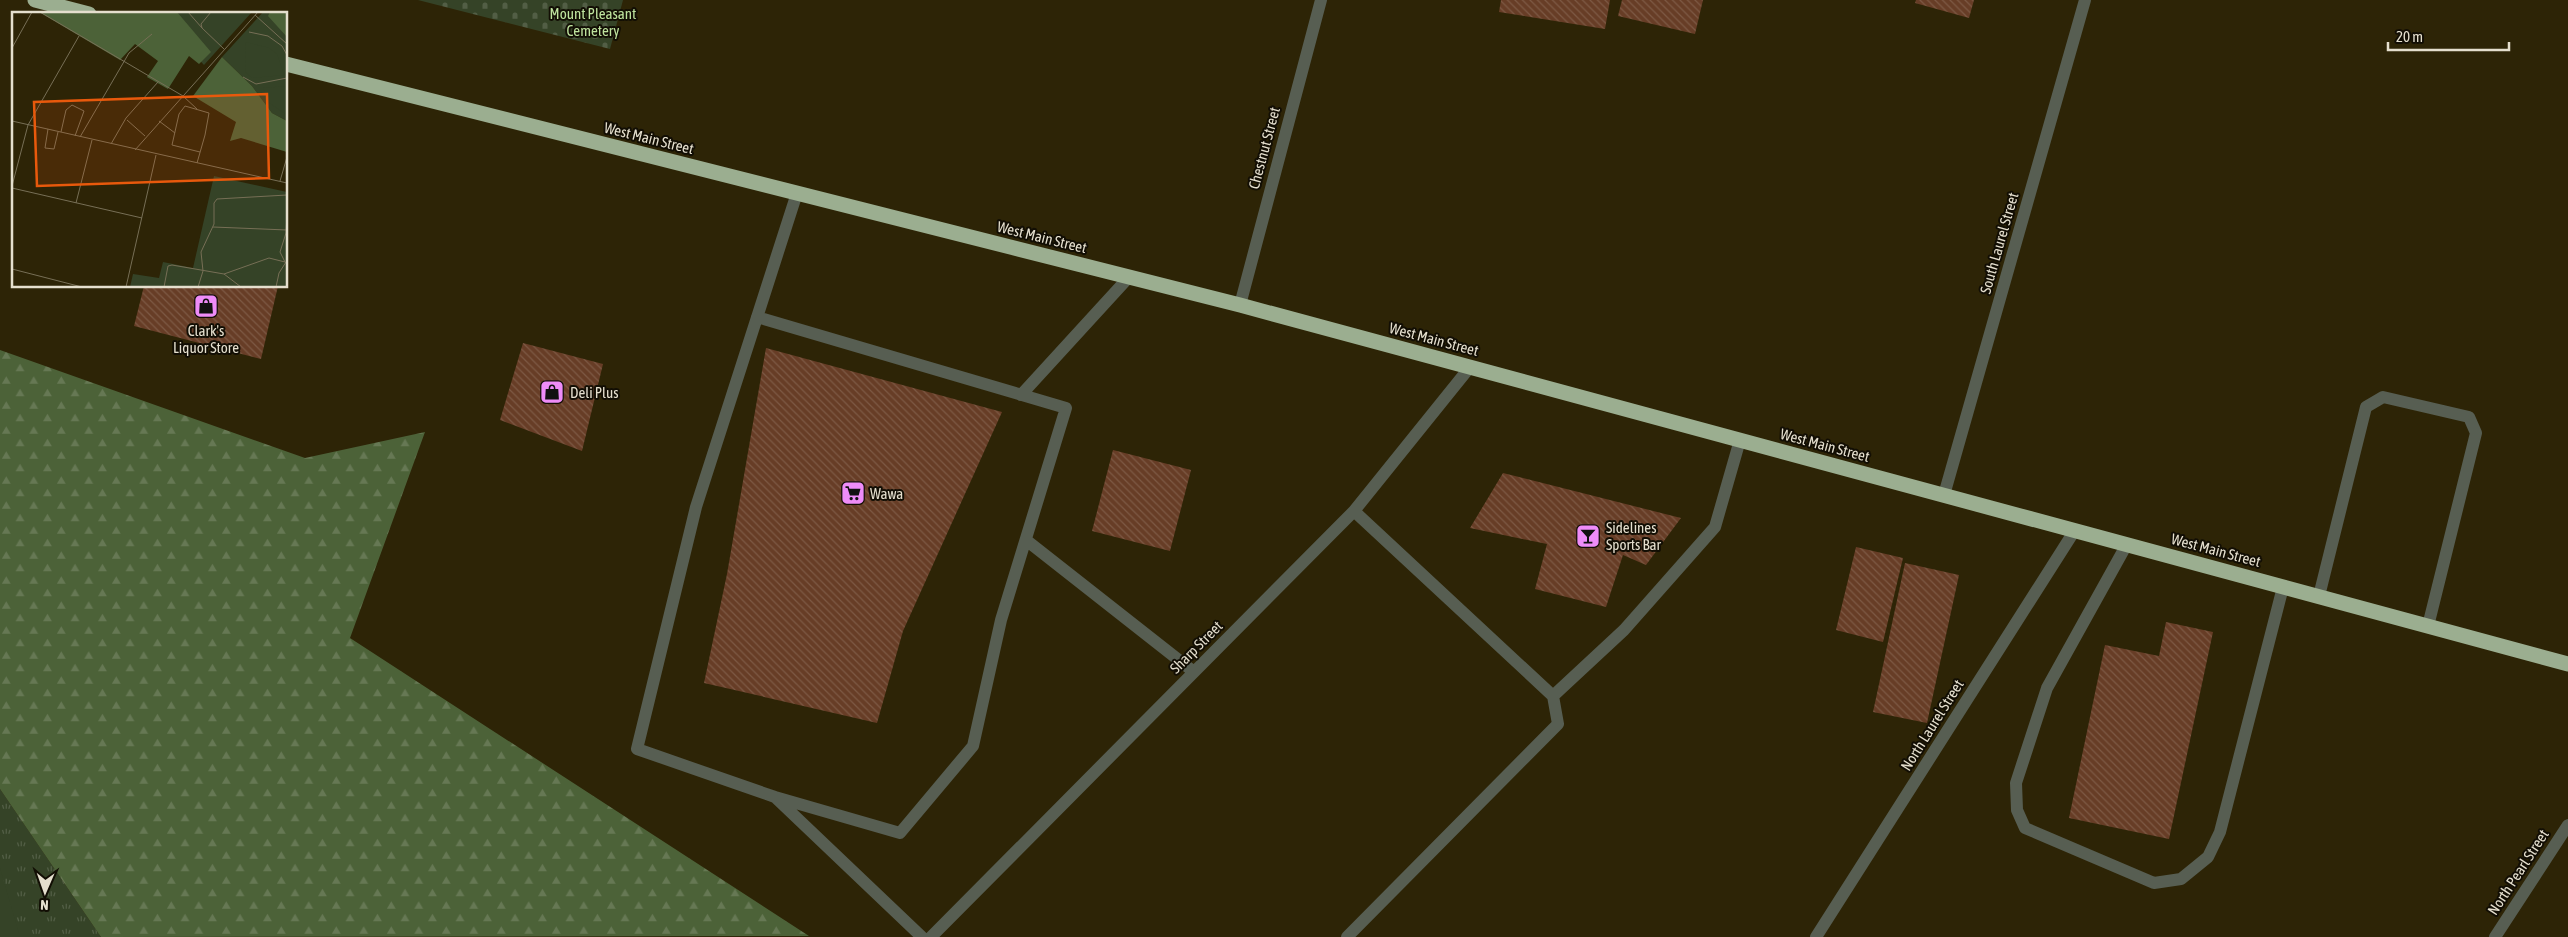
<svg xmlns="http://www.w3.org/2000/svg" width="2568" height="937" font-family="'Asap Condensed',sans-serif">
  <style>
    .grass { fill: url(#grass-tufts) }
    .forest { fill: url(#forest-firs) }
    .cemetery { fill: url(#cemetery-stones) }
    .pitch { fill: #354327 }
    .building { fill: url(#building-back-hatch) }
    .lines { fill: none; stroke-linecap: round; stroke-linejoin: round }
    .minor { stroke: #575e52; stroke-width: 12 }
    .highway { stroke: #9bae90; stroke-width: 15 }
    .labels { text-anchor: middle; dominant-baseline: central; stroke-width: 4; stroke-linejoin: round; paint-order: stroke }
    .park-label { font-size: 15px; fill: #bee39e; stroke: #120e04 }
    .street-label { font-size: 15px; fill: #e5dfce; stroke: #120e04 }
    .poi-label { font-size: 15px; fill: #e5dfce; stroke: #120e04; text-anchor: start }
    .inset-road { fill: none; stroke: #776f56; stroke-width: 1 }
    .view { fill: #e8590c; fill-opacity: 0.15; stroke: #e8590c; stroke-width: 2.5 }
    .inset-edge { fill: none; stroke: #e5dfce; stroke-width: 2.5 }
  </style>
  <defs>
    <pattern id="grass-tufts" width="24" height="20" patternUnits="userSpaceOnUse" patternTransform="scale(1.25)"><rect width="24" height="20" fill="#354327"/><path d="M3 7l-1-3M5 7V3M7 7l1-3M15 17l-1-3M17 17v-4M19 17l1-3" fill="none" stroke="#525e45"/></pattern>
    <pattern id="forest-firs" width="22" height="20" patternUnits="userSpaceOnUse" patternTransform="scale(1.25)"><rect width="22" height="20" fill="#4c6238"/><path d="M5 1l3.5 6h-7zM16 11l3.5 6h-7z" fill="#667854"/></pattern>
    <pattern id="cemetery-stones" width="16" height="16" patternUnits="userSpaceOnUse" patternTransform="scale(1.25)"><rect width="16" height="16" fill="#354327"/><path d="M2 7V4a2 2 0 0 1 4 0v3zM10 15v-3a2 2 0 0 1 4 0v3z" fill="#525e45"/></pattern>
    <pattern id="building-back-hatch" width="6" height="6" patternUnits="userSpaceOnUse" patternTransform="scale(1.25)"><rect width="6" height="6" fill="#673d26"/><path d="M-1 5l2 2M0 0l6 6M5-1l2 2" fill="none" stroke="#7d5944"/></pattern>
  </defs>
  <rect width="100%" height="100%" fill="#2d2406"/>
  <!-- grass -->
  <path class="grass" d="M0 789 101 937H0Z"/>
  <!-- forest -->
  <path class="forest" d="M0 350 305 458 425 432 350 638 809 936 101 937 0 789Z"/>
  <!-- cemetery -->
  <path class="cemetery" d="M418 0H623L610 49Z"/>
  <!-- pitch -->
  <path class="pitch" d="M0 868 20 937H0Z"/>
  <!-- building -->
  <path class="building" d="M1501 0H1610L1605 29 1499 12Z
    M1622 0H1703L1695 34 1618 16Z
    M1916 0H1974L1969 18 1915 3Z
    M144 286H278L261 359 134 326Z
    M523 343 603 364 582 451 500 420Z
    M766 348 1002 412 903 631 877 723 704 683 727 574Z
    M1113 450 1191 470 1170 551 1092 531Z
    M1503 473 1681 518 1646 565 1623 555 1606 607 1535 589 1547 544 1470 528Z
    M1856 547 1903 558 1883 642 1836 630Z
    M1905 563 1959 575 1927 723 1873 712Z
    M2166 622 2213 632 2169 839 2069 818 2105 645 2159 656Z"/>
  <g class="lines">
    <!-- minor -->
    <path class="minor" d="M1240 305 1321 0
      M757 317 1066 408 1001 620 973 746 900 833 775 797 637 749 696 507 797 193
      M1021 395 1129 277
      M1944 495 2085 0
      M1354 511 1553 696
      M1026 540 1194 672
      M2127 544 2047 688 2016 783 2017 810 2025 828 2154 883 2181 879 2208 857 2220 832 2283 587
      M2319 596 2366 407 2383 397 2469 417 2476 433 2428 626
      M777 799 922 937
      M931 937 1354 511 1470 367
      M1347 937 1558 724 1553 696 1624 630 1715 527 1740 440
      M1816 937 2075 530
      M2495 937 2568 825"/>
    <!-- highway -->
    <path class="highway" d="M35 0 89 14
      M286 64 1240 305 2568 664"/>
  </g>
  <!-- icons -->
  <defs>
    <g id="shop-square" transform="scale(1.25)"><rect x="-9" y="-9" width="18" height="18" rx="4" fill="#ee8cf8" stroke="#120e04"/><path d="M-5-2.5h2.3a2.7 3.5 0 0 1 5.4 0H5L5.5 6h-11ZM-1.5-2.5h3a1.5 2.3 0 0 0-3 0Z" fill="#111"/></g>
    <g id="supermarket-square" transform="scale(1.25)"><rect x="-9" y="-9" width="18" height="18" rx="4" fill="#ee8cf8" stroke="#120e04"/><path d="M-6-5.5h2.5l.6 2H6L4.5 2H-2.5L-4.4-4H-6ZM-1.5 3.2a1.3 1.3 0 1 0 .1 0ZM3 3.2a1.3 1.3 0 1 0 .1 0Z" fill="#111"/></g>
    <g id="bar-square" transform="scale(1.25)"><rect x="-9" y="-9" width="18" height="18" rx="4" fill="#ee8cf8" stroke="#120e04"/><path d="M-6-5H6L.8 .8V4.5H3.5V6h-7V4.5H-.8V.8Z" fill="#111"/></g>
  </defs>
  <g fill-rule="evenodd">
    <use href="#shop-square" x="206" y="306"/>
    <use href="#shop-square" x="552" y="392"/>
    <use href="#supermarket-square" x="853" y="493"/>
    <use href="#bar-square" x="1588" y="536"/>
  </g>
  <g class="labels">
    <!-- park labels -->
    <g class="park-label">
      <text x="593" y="13">Mount Pleasant<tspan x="593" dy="17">Cemetery</tspan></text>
    </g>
    <!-- street labels -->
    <g class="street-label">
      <text transform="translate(649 138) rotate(14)">West Main Street</text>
      <text transform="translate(1264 148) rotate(-75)">Chestnut Street</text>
      <text transform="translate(1042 237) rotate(14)">West Main Street</text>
      <text transform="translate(1999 243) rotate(-74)">South Laurel Street</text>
      <text transform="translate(1434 339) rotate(15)">West Main Street</text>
      <text transform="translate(1825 445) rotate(15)">West Main Street</text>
      <text transform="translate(2216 550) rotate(15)">West Main Street</text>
      <text transform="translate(1196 647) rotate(-45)">Sharp Street</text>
      <text transform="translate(1932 725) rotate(-58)">North Laurel Street</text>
      <text transform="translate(2518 872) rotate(-57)">North Pearl Street</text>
    </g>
    <!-- poi labels -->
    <g class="poi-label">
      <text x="206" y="330" text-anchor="middle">Clark's<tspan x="206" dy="17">Liquor Store</tspan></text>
      <text x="570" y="392">Deli Plus</text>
      <text x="870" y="493">Wawa</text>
      <text x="1606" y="527">Sidelines<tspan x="1606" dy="17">Sports Bar</tspan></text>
    </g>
  </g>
  <!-- overview -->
  <g transform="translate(12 12)">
    <rect width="275" height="275" fill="#2d2406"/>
    <path d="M143 0H240L192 53ZM251 0H275V109L260 101 240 74 210 45Z" fill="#354327"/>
    <path d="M27 0H165L199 40 187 52 177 44 156 77 135 65 146 49 123 32 108 48ZM258 0H275V25L256 4ZM210 45 240 74 260 101 275 109V140L229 126 218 129 224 110 181 84Z" fill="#4c6238"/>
    <path d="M202 164 275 180V275H118L121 262 147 266 151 250 181 256Z" fill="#354327"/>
    <path d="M234 30 257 36 265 42 272 63 240 66 233 60ZM275 74V103L256 90 251 76Z" fill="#354327"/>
    <path class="inset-road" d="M28 0 171 84 185 97M176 0 190 16M199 0 189 12 190 16 212 37M243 3 275 32M237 20 256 24 270 34 275 43M0 36 20 0M231 65 244 72 275 66M115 108 133 124M0 109 275 171M147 109 163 121M36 117 33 136 42 137 46 120M49 120 54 98 60 93 72 99 63 124M68 125 117 41 140 22M99 132 114 106 146 70M123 138 246 0M185 151 193 123 197 101 173 94 167 102 160 133 188 140M268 169 275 145M0 174 16 113 67 24M0 176 130 206M64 191 80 128M201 215 275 218M273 250 268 240 274 221 275 201M0 257 70 275M212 262 257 246 273 250M114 275 144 143M152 275 156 254 160 253 212 262 229 275M186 275 191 259 189 240 202 212V191L205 187 275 183M264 275 267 261 274 250"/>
    <path class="view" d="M255 82 257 166 25 174 22 90Z"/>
    <rect width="275" height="275" class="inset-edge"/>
  </g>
  <!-- north arrow -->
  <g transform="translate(45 892) rotate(182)" stroke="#120e04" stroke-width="4" paint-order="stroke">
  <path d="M0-4L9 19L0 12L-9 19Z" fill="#e5dfce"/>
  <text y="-8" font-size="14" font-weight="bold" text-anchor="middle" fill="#e5dfce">N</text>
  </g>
  <!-- scale -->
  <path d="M2388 42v8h121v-8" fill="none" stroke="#e5dfce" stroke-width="2.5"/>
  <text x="2396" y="42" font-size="15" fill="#e5dfce" stroke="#120e04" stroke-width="4" paint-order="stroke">20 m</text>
</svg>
